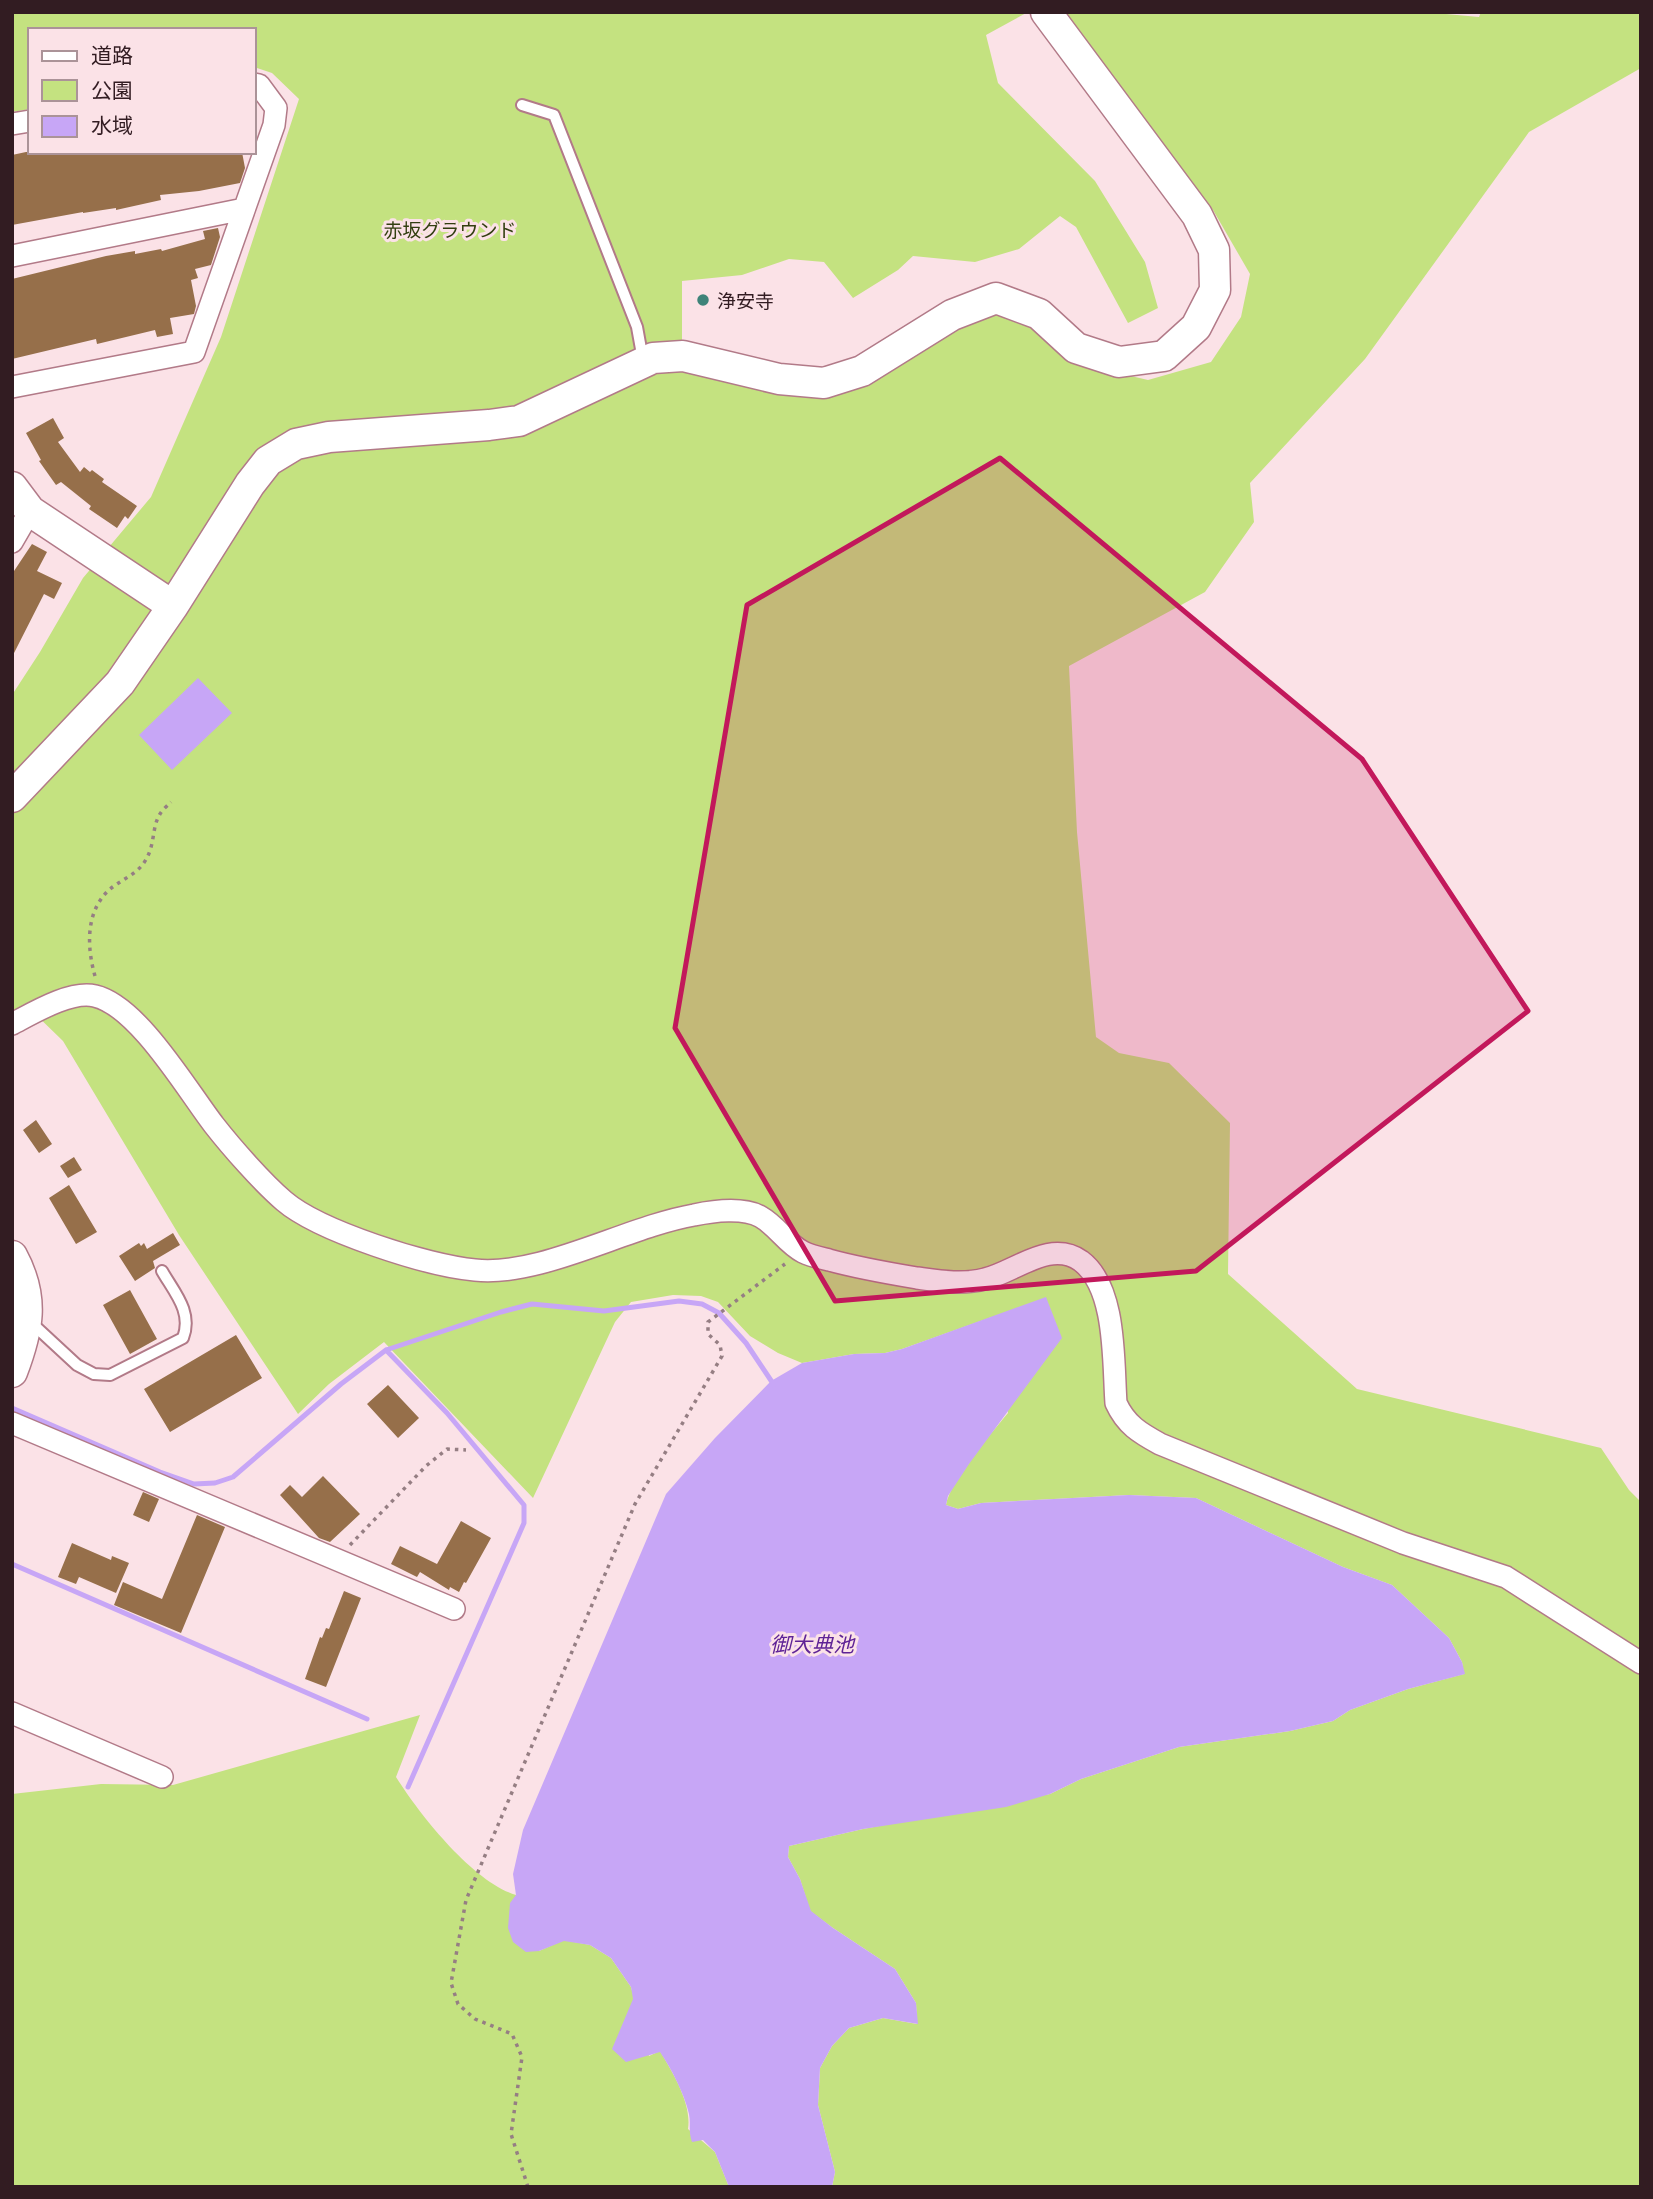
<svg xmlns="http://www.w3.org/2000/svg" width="1653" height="2199" font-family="Barlow,'Noto Sans JP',sans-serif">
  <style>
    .green { fill: #c4e280 }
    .water { fill: #c7a6f6 }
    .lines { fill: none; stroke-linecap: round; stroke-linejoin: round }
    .stream { stroke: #c7a6f6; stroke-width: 5 }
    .building { fill: #966f4a }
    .lane-casing { stroke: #b27a88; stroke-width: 14 }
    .street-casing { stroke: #b27a88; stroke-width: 24 }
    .secondary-casing { stroke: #b27a88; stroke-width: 33 }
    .path { stroke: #957e83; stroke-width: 3.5; stroke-dasharray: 3.5 5; stroke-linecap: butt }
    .lane { stroke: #fff; stroke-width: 10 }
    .street { stroke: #fff; stroke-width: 21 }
    .secondary { stroke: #fff; stroke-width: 30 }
    .marked { fill: #c2185b; fill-opacity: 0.2; stroke: #c2185b; stroke-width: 5; stroke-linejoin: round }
    .poi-dot { fill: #3e8379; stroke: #fbe2e7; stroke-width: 2.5 }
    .labels { text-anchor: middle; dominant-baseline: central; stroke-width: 6; stroke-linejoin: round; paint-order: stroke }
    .park-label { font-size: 19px; fill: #323f10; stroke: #fbe2e7 }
    .poi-label { font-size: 19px; fill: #321c22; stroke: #fbe2e7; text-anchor: start }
    .water-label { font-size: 21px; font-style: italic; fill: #5f2396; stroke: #fbe2e7 }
  </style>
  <rect width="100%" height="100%" fill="#fbe2e7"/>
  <!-- green -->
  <path class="green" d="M12 12H1028L986 35 998 83 1095 181 1145 262 1158 308 1128 323 1076 227 1060 216 1019 249 975 262 913 256 898 270 853 298 824 262 789 259 742 275 682 281V340L694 375 754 389 798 395H839L948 330 996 311 1030 320 1101 369 1148 380 1211 362 1241 317 1250 274 1213 210 1134 107 1066 12H1424L1479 17 1481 12H1641V68L1529 132 1365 359 1250 483 1254 522 1205 592 1069 666 1077 832 1096 1037 1119 1053 1169 1063 1230 1123 1228 1274 1357 1389 1601 1448 1629 1490 1641 1502V2187H832L835 2172 818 2105 820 2068 832 2046 849 2028 883 2018 917 2024 916 2003 895 1969 833 1928 810 1911 800 1879 788 1857 789 1846 863 1829 1050 1794 1081 1779 1179 1747 1290 1731 1333 1721 1350 1710 1408 1689 1464 1674 1462 1662 1449 1638 1392 1585 1343 1567 1196 1498 1129 1495 981 1503 958 1509 946 1505C951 1479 990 1435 1008 1413L992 1317 902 1349 885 1353 854 1354 802 1363 778 1353 750 1336 718 1302 701 1296 673 1295 631 1302 615 1322 533 1498 384 1342 329 1384 298 1414 179 1235 63 1041 28 1007 12 1015V695L40 652 83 578 151 497 221 337 299 99 272 73 254 67V30H30V109L12 112Z
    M420 1715 396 1777C420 1815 473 1882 516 1895L539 1951 564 1940 590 1945 611 1958 631 1987 649 2056 660 2051C673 2073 692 2104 688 2129L715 2152 729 2187H12V1794L101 1784 173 1785Z"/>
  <!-- water -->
  <path class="water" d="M198 678 232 713 172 770 139 735Z
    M1046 1297 1062 1338 969 1464 948 1496 946 1505 958 1509 981 1503 1129 1495 1196 1498 1343 1567 1392 1585 1449 1638 1462 1662 1465 1674 1408 1689 1350 1710 1333 1721 1290 1731 1179 1747 1081 1779 1050 1794 1006 1807 863 1829 789 1846 788 1857 800 1879 811 1911 833 1928 895 1969 916 2003 918 2024 883 2018 849 2028 832 2046 820 2068 818 2105 835 2172 832 2187H729L715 2152 703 2140 692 2142C688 2131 691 2123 689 2114 684 2093 672 2070 660 2052L626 2062 612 2049 633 1999 631 1987 611 1958 590 1945 564 1941 539 1951 526 1952 513 1942 508 1928 510 1903 516 1895 513 1874 523 1830 666 1494 715 1438 771 1381 802 1363 854 1354 885 1353 902 1349Z"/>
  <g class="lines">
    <!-- stream -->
    <path class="stream" d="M386 1350 447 1413 524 1505V1523L408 1787
      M12 1408 160 1472 194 1484 215 1483 233 1477 341 1384 386 1350 501 1312 532 1304 604 1311 679 1301 702 1304 719 1313 746 1343 774 1385
      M12 1564 367 1719"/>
  </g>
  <!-- building -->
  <path class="building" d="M26 152H242L245 168 240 183 199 191 160 195 161 200 116 210V208L83 213V212L12 225V155Z
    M218 228 220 237 211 265 195 269 198 278 191 280 196 306 194 314 170 318 173 334 157 337 155 330 97 344 96 339 12 359V279L106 256 135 251V254L161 249 162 251 205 239 203 231Z
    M53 418 64 438 58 442 80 472 84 467 90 472 92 470 104 479 102 482 137 506 128 519 125 516 117 528 89 509 91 506 61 482 56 485 39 461 41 460 26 433Z
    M32 544 47 552 37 571 62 583 54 599 44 594 12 657V574Z
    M36 1120 52 1144 39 1153 23 1130Z
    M74 1157 82 1170 68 1178 60 1166Z
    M69 1185 97 1232 76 1244 49 1198Z
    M173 1233 180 1245 153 1261 155 1268 135 1281 119 1256 139 1243 141 1246 144 1243 147 1249Z
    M130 1290 157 1339 130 1354 103 1305Z
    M236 1335 262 1378 170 1432 144 1389Z
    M388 1385 419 1418 398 1438 367 1404Z
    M323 1476 360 1514 330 1542 319 1538 280 1495 290 1485 302 1497Z
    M143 1492 159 1499 149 1522 133 1515Z
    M197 1515 225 1527 181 1633 114 1605 123 1582 162 1599Z
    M461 1521 491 1538 466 1583 464 1582 459 1592 450 1587 449 1590 420 1572 417 1577 391 1564 400 1546 437 1564Z
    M72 1543 111 1560 112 1556 129 1563 116 1593 79 1577 76 1584 58 1577Z
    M344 1591 361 1598 326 1687 305 1679 320 1637 322 1638 326 1628 329 1629Z"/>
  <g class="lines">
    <!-- lane casing -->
    <g class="lane-casing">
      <path id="lane" d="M522 105 554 115 637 327 643 360
        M27 1326 37 1328 77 1365 94 1374 110 1375 183 1338C193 1312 174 1292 162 1271"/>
    </g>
    <!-- street casing -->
    <g class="street-casing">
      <path id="street" d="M12 124 30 121
        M12 256 244 209
        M12 387 194 352 274 125 276 108 259 85 254 84
        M12 542 30 511
        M12 1024C33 1013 71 990 95 996 138 1006 187 1090 214 1125 232 1148 262 1182 284 1201 319 1231 428 1266 475 1270 541 1277 626 1227 694 1215 713 1211 744 1207 761 1217 777 1226 787 1244 803 1252 811 1256 821 1258 829 1260 858 1268 887 1273 917 1278 939 1281 962 1285 985 1279 1015 1272 1050 1239 1081 1261 1117 1288 1113 1363 1116 1403 1126 1425 1140 1433 1160 1444L1403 1543 1506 1577 1641 1663
        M12 1423 454 1609
        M12 1713 162 1777"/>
    </g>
    <!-- secondary casing -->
    <g class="secondary-casing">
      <path id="secondary" d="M12 487 30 511 173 606
        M12 797 120 683 173 606 250 484 268 461 296 444 329 437 489 425 519 421 653 358 683 356 779 379 824 383 862 371 952 315 996 298 1039 314 1076 348 1119 362 1164 356 1196 327 1215 290 1214 250 1197 215 1046 12
        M12 1256C35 1298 28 1330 12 1372"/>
    </g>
    <!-- path -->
    <path class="path" d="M95 976C87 948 85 912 109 890 119 881 135 875 143 864 156 847 151 828 160 814 162 810 168 805 171 802
      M350 1545 426 1466 447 1449 466 1450
      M528 2187 511 2134 522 2057 512 2034 475 2019 458 2004 451 1983 466 1900 635 1504 722 1356 720 1345 708 1334V1322L785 1264"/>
    <!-- lane -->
    <use href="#lane" class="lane"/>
    <!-- street -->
    <use href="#street" class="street"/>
    <!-- secondary -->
    <use href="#secondary" class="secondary"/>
  </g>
  <!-- marked area -->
  <path class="marked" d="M1000 458 1362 759 1528 1011 1196 1271 835 1301 675 1028 747 605Z"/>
  <!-- markers -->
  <circle class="poi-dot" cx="703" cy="300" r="7"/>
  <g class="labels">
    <!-- park labels -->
    <g class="park-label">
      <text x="450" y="229">赤坂グラウンド</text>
    </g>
    <!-- poi labels -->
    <g class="poi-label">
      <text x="717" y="300">浄安寺</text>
    </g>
    <!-- water labels -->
    <g class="water-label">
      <text x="812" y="1643">御大典池</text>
    </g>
  </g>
  <!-- border -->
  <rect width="1653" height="2199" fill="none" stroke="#321c22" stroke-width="28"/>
  <!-- legend -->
  <rect x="28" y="28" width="228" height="126" fill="#fbe2e7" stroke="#ab9398" stroke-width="2"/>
  <rect x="42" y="51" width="35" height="10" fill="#ffffff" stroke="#ab9398" stroke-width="2"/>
  <text x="91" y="63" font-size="21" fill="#321c22">道路</text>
  <rect x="42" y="80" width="35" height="21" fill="#c4e280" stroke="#ab9398" stroke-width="2"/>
  <text x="91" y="98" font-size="21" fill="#321c22">公園</text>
  <rect x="42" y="116" width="35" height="21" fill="#c7a6f6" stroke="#ab9398" stroke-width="2"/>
  <text x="91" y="133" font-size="21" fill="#321c22">水域</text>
</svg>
